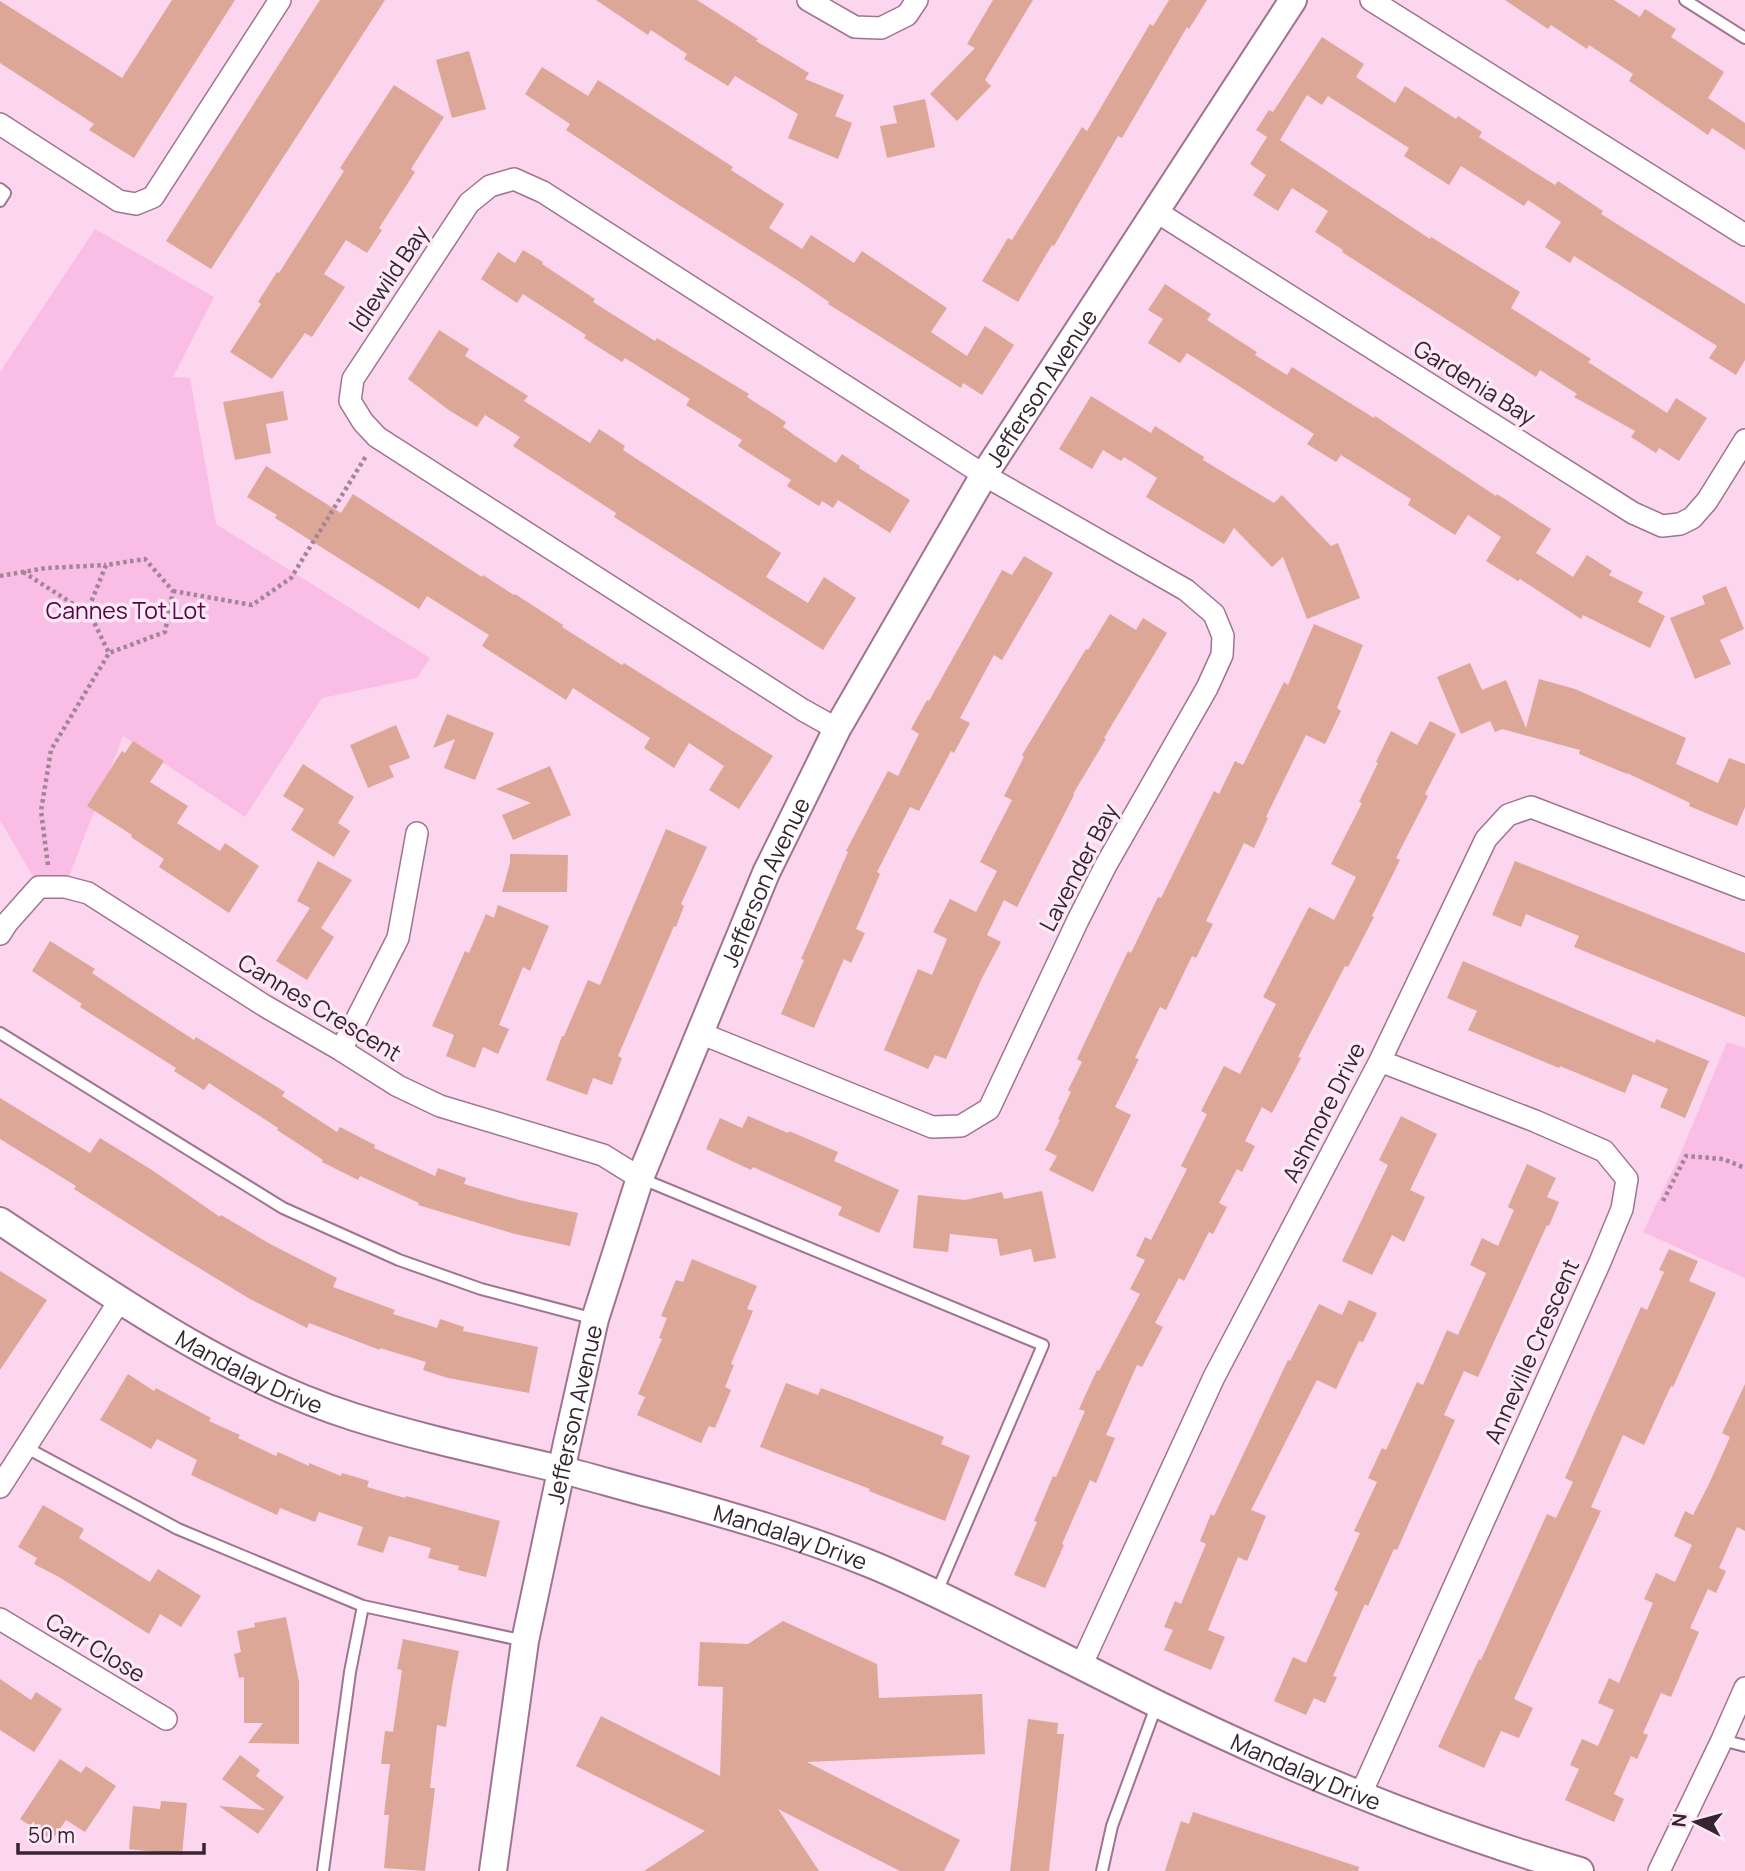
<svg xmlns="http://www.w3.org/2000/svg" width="1745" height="1871" font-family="Manrope,sans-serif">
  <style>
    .green { fill: #fabee6 }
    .building { fill: #dca796 }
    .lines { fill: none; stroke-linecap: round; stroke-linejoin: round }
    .service-casing { stroke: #a07491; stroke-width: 14 }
    .minor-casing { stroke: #a07491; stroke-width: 24 }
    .tertiary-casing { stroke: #a07491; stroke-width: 30 }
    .path { stroke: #a38598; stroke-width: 4.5; stroke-dasharray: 3.5 3.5; stroke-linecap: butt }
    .service { stroke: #fff; stroke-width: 10 }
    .minor { stroke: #fff; stroke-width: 21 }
    .tertiary { stroke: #fff; stroke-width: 26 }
    .labels { text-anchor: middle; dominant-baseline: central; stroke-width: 7; stroke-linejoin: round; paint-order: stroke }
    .street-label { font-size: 23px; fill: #362430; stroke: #fce9f5 }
    .park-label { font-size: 23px; fill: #570346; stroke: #fce9f5 }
  </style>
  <rect width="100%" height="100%" fill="#fcd5ee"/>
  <!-- green -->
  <path class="green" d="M95 229 214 297 173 377 190 378 216 524 430 658 417 678 322 698 245 817 123 736 65 887H39L0 820V372Z
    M1727 1042 1745 1048V1278L1643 1232 1680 1155Z"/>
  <!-- building -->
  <path class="building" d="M172 0H235L134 158 89 130 94 124 0 63V1L122 78Z
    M320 0H385L211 269 166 241Z
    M596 0H697L758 39 756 41 809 73 805 79 844 95 835 116 852 123 838 159 788 138 798 114 735 76 728 86 684 59 687 54 651 30 648 35Z
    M993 0H1033L985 80 991 86 957 121 930 94 975 48 967 44Z
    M1169 0H1207L1189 29 1187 27 1122 138 1118 136 1054 246 1052 245 1018 302 982 281 1008 238 1012 240 1082 127 1087 131 1150 24 1153 26Z
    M1505 0H1614L1640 17 1645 9 1676 29 1671 37 1724 72 1708 98 1745 123V150L1712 128 1708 135 1629 81 1633 74 1589 45 1587 49 1551 25 1548 29Z
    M1322 37 1364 64 1356 77 1395 103 1405 86 1456 119 1458 116 1482 132 1479 137 1555 185 1558 181 1603 211 1601 214 1745 304V360L1736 375 1709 358 1717 346 1574 256 1570 263 1545 247 1561 222 1528 200 1524 206 1461 166 1449 185 1404 156 1409 148 1328 96 1322 105 1307 95 1280 140 1430 239 1431 237 1520 292 1511 308 1591 359 1588 362 1667 413 1676 398 1707 418 1679 461 1659 448 1656 453 1631 437 1635 431 1574 397 1577 394 1540 370 1536 377 1342 252 1343 250 1315 232 1328 211 1292 188 1278 211 1253 195 1266 175 1250 164 1267 137 1256 130 1269 110 1273 112Z
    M469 51 486 109 452 118 436 60Z
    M542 67 588 96 598 80 733 167 731 170 784 204 769 228 802 249 811 235 854 263 862 251 947 308 931 332 967 356 985 326 1014 345 982 395 963 383 961 388 865 327 828 304 829 302 800 282 671 200 566 130 570 124 525 94Z
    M394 85 444 117 411 169 415 172 379 228 382 230 367 253 346 240 324 274 345 287 312 337 305 333 272 379 230 352 261 304 258 302 277 272 279 273 344 171 340 168Z
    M925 99 935 147 887 158 880 126 897 123 893 106Z
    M523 250 543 262 542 264 595 299 593 302 655 341 657 338 749 394 747 397 786 422 783 427 797 437 836 463 842 454 860 466 859 468 910 500 890 533 838 500 833 508 822 501 819 506 787 486 791 480 738 446 742 440 686 405 690 399 625 358 622 362 584 338 586 335 523 294 517 303 481 279 498 252 515 263Z
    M1165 284 1211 314 1207 320 1257 352 1255 355 1287 375 1292 367 1374 418 1375 416 1496 496 1497 494 1551 529 1536 553 1573 577 1587 555 1612 571 1609 575 1643 592 1638 602 1665 616 1650 648 1583 615 1581 619 1520 579 1518 581 1486 561 1501 537 1468 515 1455 535 1408 505 1411 499 1341 455 1336 462 1307 444 1314 434 1187 353 1180 363 1148 343 1163 319 1148 310Z
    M439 330 469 349 465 356 528 396 524 401 590 443 599 429 625 446 623 450 781 553 766 577 808 603 824 577 856 598 823 650 614 517 616 513 513 446 520 437 485 415 477 427 450 411 408 379Z
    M283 391 288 420 266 424 271 453 235 460 223 402Z
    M1091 396 1151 433 1155 426 1204 457 1203 460 1274 503 1282 495 1331 546 1338 543 1360 598 1307 619 1283 557 1272 567 1234 528 1224 544 1146 497 1157 478 1124 457 1121 461 1103 450 1092 469 1059 449Z
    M266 466 341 513 353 494 482 577 483 575 514 595 515 594 563 625 562 627 622 665 624 663 773 756 739 809 709 790 724 766 689 743 674 768 644 748 650 738 573 688 566 700 482 646 489 635 427 596 419 609 275 518 277 515 247 497Z
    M1024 556 1053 573 1002 660 994 655 960 718 970 723 954 753 951 751 919 811 910 807 877 872 880 874 856 929 865 933 851 963 844 959 814 1028 781 1014 804 960 801 959 848 852 846 851 888 771 898 776 919 734 911 729 927 700 929 701 1002 570 1012 575Z
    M1726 586 1744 629 1720 640 1731 664 1695 679 1670 618 1705 604 1702 596Z
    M1110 614 1136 630 1143 618 1167 633 1104 738 1106 739 1073 794 1074 795 1017 907 1004 900 987 935 1001 942 981 980 946 1059 935 1055 928 1069 884 1050 918 969 932 975 947 939 933 932 950 899 976 912 997 871 980 862 1012 800 1004 796 1024 757 1022 755 1086 649 1088 650Z
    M1314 624 1363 645 1337 708 1341 711 1325 744 1306 735 1266 817 1268 818 1254 848 1244 843 1206 921 1213 924 1196 958 1192 956 1166 1010 1160 1007 1135 1058 1139 1059 1115 1107 1131 1115 1093 1192 1049 1170 1057 1156 1045 1150 1060 1120 1058 1119 1071 1092 1068 1090 1082 1062 1077 1059 1128 951 1131 953 1158 897 1161 898 1214 791 1219 794 1235 761 1243 765 1284 682 1288 685Z
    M1470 663 1482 690 1506 680 1526 728 1539 679 1575 689 1686 738 1676 764 1718 783 1729 758 1745 764V807L1737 826 1689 806 1690 803 1627 773V774L1579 754 1580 750 1502 729 1495 732 1490 721 1461 734 1437 677Z
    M447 714 494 733 475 780 444 768 455 739 433 748Z
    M1430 721 1456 734 1425 794 1428 796 1396 858 1400 860 1372 916 1374 917 1348 967 1345 966 1298 1057 1301 1058 1272 1113 1262 1107 1245 1141 1255 1146 1242 1172 1237 1169 1219 1203 1227 1207 1213 1234 1209 1232 1184 1281 1179 1278 1155 1323 1163 1327 1142 1367 1137 1365 1106 1435 1115 1438 1096 1483 1090 1480 1062 1544 1064 1545 1045 1588 1014 1575 1037 1522 1034 1521 1053 1476 1056 1477 1085 1411 1079 1409 1097 1370 1099 1371 1140 1294 1130 1289 1145 1260 1136 1256 1145 1237 1151 1240 1187 1169 1181 1166 1207 1114 1201 1111 1224 1066 1240 1074 1276 1004 1263 997 1309 907 1334 920 1356 877 1331 864 1362 803 1359 802 1378 763 1376 762 1391 731 1417 745Z
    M396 725 410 758 389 766 394 777 368 788 350 745Z
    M133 741 164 761 150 782 188 806 177 823 220 851 225 843 259 866 229 913 159 867 164 859 131 837 132 835 87 806 122 751 125 753Z
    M303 764 354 797 338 823 350 831 334 857 291 830 304 809 283 796Z
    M550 766 571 815 513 840 502 815 531 803 496 789Z
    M666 829 707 847 681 904 684 906 676 927 674 926 618 1056 622 1058 612 1085 593 1078 587 1095 546 1080 562 1036H564L588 980 600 985Z
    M510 854 568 855 567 892H502L510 863Z
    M318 861 352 880 321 928 334 937 307 980 276 961 310 908 297 901Z
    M1515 861 1745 953V1017L1574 947 1579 936 1526 914 1521 927 1492 915Z
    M498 905 549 926 530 971 523 967 499 1025 509 1029 498 1054 483 1047 475 1068 446 1056 454 1035 432 1026 465 951 469 953 486 914 494 918Z
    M50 941 95 969 92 973 137 1003 194 1040 196 1037 285 1092 282 1096 337 1132 340 1127 375 1145 374 1148 435 1176 438 1168 466 1178 464 1184 519 1200 578 1213 570 1246 515 1234 418 1205 419 1203 360 1176 358 1180 322 1162 323 1160 277 1130 278 1128 209 1083 204 1090 174 1071 176 1068 80 1007 82 1004 32 971Z
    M1463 961 1655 1043 1656 1039 1709 1061 1685 1118 1660 1107 1668 1089 1633 1074 1625 1093 1560 1066 1559 1068 1468 1030 1477 1011 1447 998Z
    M0 1098 90 1153 100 1138 152 1170 220 1217 221 1215 272 1245 337 1278 333 1287 395 1310 393 1314 437 1328 440 1319 464 1327 463 1331 538 1347 529 1393 448 1378 423 1370 426 1362 380 1348V1350L309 1323 307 1328 250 1299 171 1251 74 1189 76 1186 0 1139Z
    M748 1116 788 1133 789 1131 838 1152 834 1161 899 1190 879 1233 838 1215 842 1207 753 1167 751 1170 706 1149 720 1118 742 1128Z
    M1401 1116 1437 1134 1410 1190 1425 1197 1404 1242 1392 1235 1372 1275 1342 1261 1388 1165 1379 1160Z
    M1527 1164 1556 1178 1547 1197 1559 1202 1549 1226 1547 1225 1478 1377 1464 1371 1444 1415 1455 1420 1397 1550 1394 1549 1368 1606 1365 1604 1333 1676 1337 1677 1325 1703 1314 1698 1306 1715 1274 1701 1293 1657 1306 1663 1338 1592 1334 1590 1360 1533 1354 1531 1377 1482 1368 1478 1382 1448 1386 1450 1417 1382 1423 1385 1447 1330 1458 1335 1486 1273 1470 1265 1482 1238 1498 1246 1514 1210 1508 1207Z
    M1042 1191 1056 1258 1034 1262 1031 1249 1000 1256 997 1239 950 1234 948 1252 913 1248 918 1195 965 1200 1002 1192 1004 1199Z
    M1669 1249 1698 1261 1689 1281 1716 1293 1673 1387 1671 1386 1644 1445 1623 1435 1591 1507 1601 1511 1514 1699 1533 1708 1519 1738 1501 1731 1484 1768 1438 1747 1479 1659 1481 1660 1547 1514 1556 1518 1573 1482 1565 1478 1641 1307 1647 1310 1664 1272 1659 1270Z
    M692 1259 757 1286 747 1309 753 1311 731 1364 734 1365 725 1387 731 1390 715 1428 709 1426 701 1443 637 1415 645 1397 638 1394 662 1339 659 1338 667 1318 661 1316 676 1280 683 1282Z
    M0 1271 47 1300 0 1370Z
    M1349 1300 1377 1313 1363 1342 1359 1341 1336 1389 1317 1380 1251 1510 1266 1516 1247 1561 1238 1557 1208 1630 1225 1637 1211 1670 1164 1650 1173 1630 1164 1627 1175 1601 1181 1604 1206 1544 1200 1541 1211 1514 1214 1516 1288 1360 1290 1361 1319 1304 1342 1315Z
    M128 1374 154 1391 156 1388 211 1418 209 1421 240 1435 238 1438 276 1456 278 1452 309 1466V1463L341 1476 342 1473 369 1481 367 1487 405 1498 406 1496 500 1521 486 1577 458 1570 459 1566 428 1558 431 1548 389 1536 383 1553 357 1545 363 1527 319 1512 315 1522 280 1508 277 1515 191 1475 197 1460 157 1439 151 1449 100 1420Z
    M786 1383 818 1395 821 1388 853 1400 944 1437 941 1444 970 1456 945 1521 869 1491 870 1489 760 1447Z
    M1745 1384V1531L1737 1527 1719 1568 1726 1571 1716 1593 1708 1589 1690 1628 1699 1632 1671 1697 1661 1693 1643 1733 1648 1735 1637 1759 1631 1756 1614 1794 1624 1799 1614 1822 1565 1800 1579 1769 1570 1765 1582 1739 1598 1746 1614 1710 1598 1703 1609 1678 1619 1683 1653 1603 1644 1599 1656 1573 1675 1582 1692 1545 1674 1536 1685 1511 1693 1515 1709 1484 1730 1437 1722 1433Z
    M43 1505 84 1529 79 1538 150 1582 158 1569 201 1596 181 1627 160 1614 149 1634 59 1577 34 1564 37 1558 18 1547Z
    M286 1617 299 1682V1744L248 1743 263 1723H244V1677L239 1678 234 1654 241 1652 237 1631 255 1627 254 1623Z
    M783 1621 877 1664 879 1698 982 1694 985 1754 807 1762 960 1840 944 1871H900L778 1809 819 1871H644L705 1831 576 1766 601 1716 720 1776 723 1687 698 1686 700 1642 748 1644Z
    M403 1639 459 1651 452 1686 446 1727 437 1725 430 1788H435L425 1871 384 1868 389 1815H384L390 1764H381L385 1731 393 1732 402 1670 397 1669Z
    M0 1679 31 1700 36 1692 62 1709 34 1752 0 1730Z
    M1028 1719 1058 1723 1057 1734H1064L1049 1871H1010Z
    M240 1755 260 1770 256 1776 284 1797 258 1834 219 1806 265 1810 222 1779Z
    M60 1759 81 1773 86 1766 116 1786 85 1832 66 1820 52 1840 20 1819Z
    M161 1801 187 1803 182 1855 129 1849 133 1806 160 1809Z
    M1193 1812 1359 1867 1358 1871H1165L1181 1821 1189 1824Z"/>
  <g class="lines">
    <!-- service casing -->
    <g class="service-casing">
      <path id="service" d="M1685 0 1745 38
        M0 189 5 193 0 201
        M0 1033 283 1208 399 1260 481 1289 595 1319
        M640 1178 1043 1345 936 1594
        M25 1447 178 1529 363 1606 525 1641
        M1722 1740 1745 1746
        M323 1871 350 1672 363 1606
        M1102 1871 1112 1826 1157 1704"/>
    </g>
    <!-- minor casing -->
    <g class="minor-casing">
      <path id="minor" d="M808 0 855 27 881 28 907 15 917 0
        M1371 0 1745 235
        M0 124 119 201 136 204 153 197 280 0
        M1157 212 1633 513 1662 526 1680 524 1692 518 1707 501 1745 440
        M0 934 7 923 39 887H65L88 893 265 1006 341 1050 398 1086 440 1106 603 1155 640 1178
        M700 1033 932 1127 961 1126 989 1109 1078 920 1106 865 1207 688 1222 655 1223 636 1214 614 1186 590 984 475 543 192 514 179 490 186 469 203 353 379 350 401 363 422 377 437 803 710 837 729
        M341 1050 398 938 417 833
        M0 1487 120 1300
        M0 1619 166 1719
        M1081 1666 1214 1377 1380 1061 1486 839 1508 815 1531 807 1745 889
        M1360 1796 1600 1262 1622 1209 1627 1179 1604 1151 1535 1121 1380 1061
        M1659 1871 1722 1740 1745 1688"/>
    </g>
    <!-- tertiary casing -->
    <g class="tertiary-casing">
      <g id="tertiary">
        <path id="s1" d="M0 1221C112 1295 225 1376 354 1417 420 1438 487 1452 555 1468 591 1477 627 1488 663 1497 732 1516 802 1536 868 1563 908 1579 947 1599 986 1618 1042 1646 1099 1675 1155 1703 1292 1770 1434 1829 1580 1871"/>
        <path id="s2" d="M493 1871 525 1641 567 1443 595 1319 640 1178 766 873 837 729 984 475 1293 0"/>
      </g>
    </g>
    <!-- path -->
    <path class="path" d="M23 572 89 614
      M0 576 46 568 106 565
      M173 591 252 605 291 578 366 456
      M48 865 41 811 51 750 109 653 88 610 106 565 145 559 173 591 165 632 109 653
      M1663 1201 1686 1156 1723 1159 1745 1168"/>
    <!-- service -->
    <use href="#service" class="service"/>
    <!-- minor -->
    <use href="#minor" class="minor"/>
    <!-- tertiary -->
    <use href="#tertiary" class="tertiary"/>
  </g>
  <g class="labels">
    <!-- street labels -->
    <g class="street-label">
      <text transform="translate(388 278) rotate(-56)">Idlewild Bay</text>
      <text transform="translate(1475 382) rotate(32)">Gardenia Bay</text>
      <text stroke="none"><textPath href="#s2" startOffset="1598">Jefferson Avenue</textPath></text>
      <text transform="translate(1078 867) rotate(-62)">Lavender Bay</text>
      <text stroke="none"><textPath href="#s2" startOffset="1031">Jefferson Avenue</textPath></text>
      <text transform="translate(320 1007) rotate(31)">Cannes Crescent</text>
      <text transform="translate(1323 1112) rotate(-63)">Ashmore Drive</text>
      <text transform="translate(1531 1351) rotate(-66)">Anneville Crescent</text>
      <text stroke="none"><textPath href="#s1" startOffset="292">Mandalay Drive</textPath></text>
      <text stroke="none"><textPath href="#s2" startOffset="464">Jefferson Avenue</textPath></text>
      <text stroke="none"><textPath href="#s1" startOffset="859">Mandalay Drive</textPath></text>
      <text transform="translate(96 1647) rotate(31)">Carr Close</text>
      <text stroke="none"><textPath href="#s1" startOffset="1426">Mandalay Drive</textPath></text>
    </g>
    <!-- park labels -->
    <g class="park-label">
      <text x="126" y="610">Cannes Tot Lot</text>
    </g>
  </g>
  <!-- north arrow -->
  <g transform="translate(1696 1822) rotate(276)" stroke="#fce9f5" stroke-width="5" paint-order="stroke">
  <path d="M0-5L12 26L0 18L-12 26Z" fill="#362430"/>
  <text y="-10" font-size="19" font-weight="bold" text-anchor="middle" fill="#362430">N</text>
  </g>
  <!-- scale -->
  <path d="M18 1843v10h186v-10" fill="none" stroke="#362430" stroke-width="3.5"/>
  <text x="28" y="1843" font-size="21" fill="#362430" stroke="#fce9f5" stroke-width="5" paint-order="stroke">50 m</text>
</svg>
